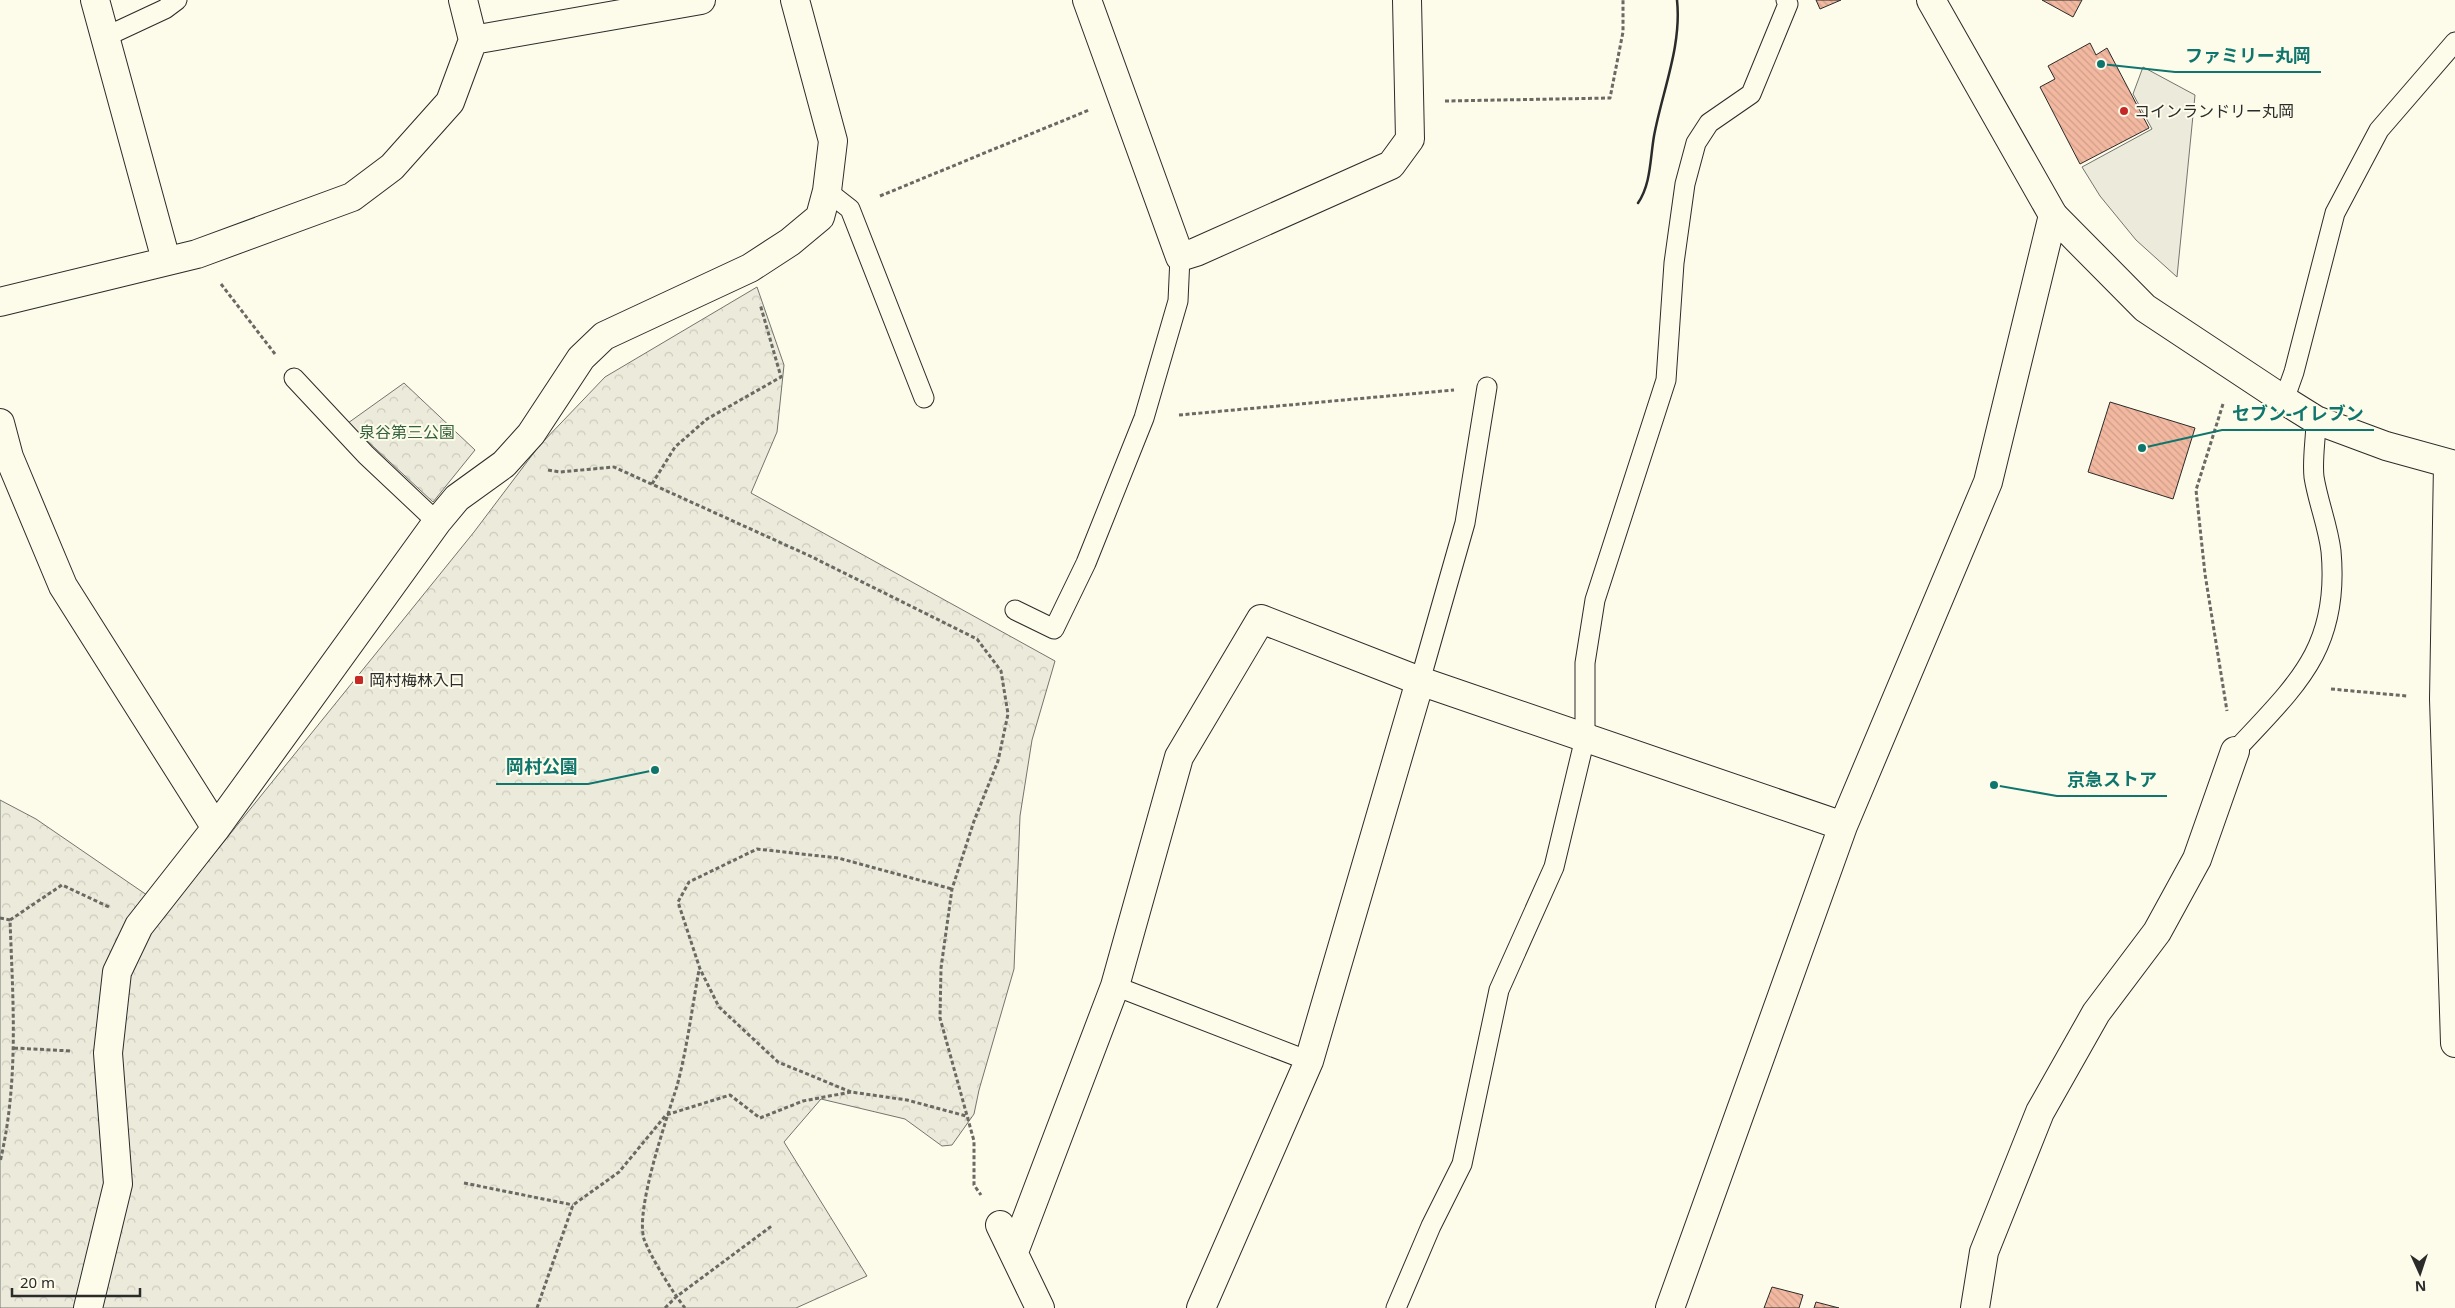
<svg xmlns="http://www.w3.org/2000/svg" width="2455" height="1308" font-family="'Noto Sans','Noto Sans JP',sans-serif">
  <style>
    .park { fill: url(#park-crowns); stroke: #74746e }
    .parking { fill: #eceadb; stroke: #74746e }
    .building { fill: url(#building-back-hatch); stroke: #2b2b2b }
    .lines { fill: none; stroke-linecap: round; stroke-linejoin: round }
    .service-casing { stroke: #2b2b2b; stroke-width: 21 }
    .minor-casing { stroke: #2b2b2b; stroke-width: 30 }
    .tertiary-casing { stroke: #2b2b2b; stroke-width: 30 }
    .path { stroke: #6a6964; stroke-width: 3; stroke-dasharray: 4 2.5; stroke-linecap: butt }
    .service { stroke: #fdfbea; stroke-width: 19 }
    .minor { stroke: #fdfbea; stroke-width: 28 }
    .tertiary { stroke: #fdfbea; stroke-width: 28 }
    .wall { stroke: #2b2b2b; stroke-width: 2.5 }
    .poi-dot { fill: #c62828; stroke: #fdfbea; stroke-width: 2 }
    .labels { text-anchor: middle; dominant-baseline: central; stroke-width: 4; stroke-linejoin: round; paint-order: stroke }
    .poi-label { font-size: 16px; fill: #2b2b2b; stroke: #fdfbea; text-anchor: start }
    .park-label { font-size: 16px; fill: #34623c; stroke: #fdfbea }
    .leader { fill: none; stroke: #0f766e; stroke-width: 2 }
    .callout-dot { fill: #0f766e; stroke: #fdfbea; stroke-width: 2 }
    .callout-label { font-size: 18px; text-anchor: middle; font-weight: bold; fill: #0f766e; stroke: #fdfbea; stroke-width: 4; stroke-linejoin: round; paint-order: stroke }
  </style>
  <defs>
    <pattern id="park-crowns" width="20" height="18" patternUnits="userSpaceOnUse" patternTransform="scale(1.25)"><rect width="20" height="18" fill="#ecebdb"/><path d="M2 6a3 3 0 1 1 6 0M12 15a3 3 0 1 1 6 0" fill="none" stroke="#cbcabc"/></pattern>
    <pattern id="building-back-hatch" width="6" height="6" patternUnits="userSpaceOnUse" patternTransform="scale(1.25)"><rect width="6" height="6" fill="#f2b8a0"/><path d="M-1 5l2 2M0 0l6 6M5-1l2 2" fill="none" stroke="#d09e8a"/></pattern>
  </defs>
  <rect width="100%" height="100%" fill="#fdfbea"/>
  <!-- park -->
  <path class="park" d="M757 287 784 365 777 432 751 493 1055 661 1032 740 1020 816 1014 969 979 1090 974 1114 952 1145 942 1146 905 1119 821 1099 784 1142 867 1276 796 1308H0V800L36 819 160 904 201 870 474 532 539 446 605 377Z
    M404 383 475 450 433 502 348 423Z"/>
  <!-- parking -->
  <path class="parking" d="M2143 67 2195 95 2177 277 2136 240 2100 196 2082 167 2152 129 2133 94Z"/>
  <!-- building -->
  <path class="building" d="M1816 0H1841L1820 9Z
    M2042 0H2082L2073 17Z
    M2090 43 2096 55 2107 48 2149 128 2080 164 2040 87 2055 79 2048 66Z
    M2110 402 2195 428 2173 499 2088 472Z
    M1772 1287 1803 1295 1799 1308H1764Z
    M1816 1302 1839 1308H1814Z"/>
  <g class="lines">
    <!-- service casing -->
    <g class="service-casing">
      <path id="service" d="M105 37 165 9 177 0
        M827 191 850 209 924 398
        M294 378 366 455 437 522
        M2284 400 2294 372 2335 213 2379 130 2455 42
        M1015 610 1054 629 1086 563 1144 418 1178 301 1180 257
        M1420 681 1465 523 1487 387
        M2235 751C2296 685 2340 649 2331 551 2328 526 2318 502 2314 477 2312 459 2316 438 2316 420
        M1115 986 1309 1061
        M1396 1308 1431 1226 1462 1164 1499 990 1554 867 1585 738V663L1595 600 1666 380 1674 263 1685 184 1696 143 1709 123 1751 94 1788 4 1786 0"/>
    </g>
    <!-- minor casing -->
    <g class="minor-casing">
      <path id="minor" d="M95 0 166 260
        M1087 0 1180 257 1196 252 1391 165 1410 139 1407 0
        M473 40 701 0
        M2053 215 2145 308 2284 400 2316 420 2386 446 2455 465
        M0 302 197 254 352 197 392 167 450 102 473 40 463 0
        M0 423 9 457 63 586 216 828
        M2448 464 2444 699 2455 1043
        M1000 1225 1040 1308
        M1014 1252 1115 986 1179 757 1261 619 1420 681 1843 826
        M88 1308 118 1184 108 1053 117 972 139 926 216 828 437 522 457 498 504 464 531 434 581 358 604 336 750 268 790 242 820 217 827 191 833 141 795 0
        M1201 1308 1309 1061 1420 681
        M1670 1308 1843 826 1988 482 2053 215
        M1975 1308 1984 1252 2040 1112 2096 1013 2157 932 2197 859 2235 751"/>
    </g>
    <!-- tertiary casing -->
    <g class="tertiary-casing">
      <path id="tertiary" d="M1931 0 2053 215"/>
    </g>
    <!-- path -->
    <path class="path" d="M1445 101 1610 98 1623 32V0
      M880 196 1089 110
      M221 284 275 354
      M2223 404 2196 490 2205 574 2227 711
      M1179 415 1454 390
      M548 470 560 472 614 467 810 556 977 639 1001 671 1008 714 998 761 974 821 952 889 941 968 940 1018 974 1141V1185L981 1195
      M652 484 675 447 707 419 781 377 760 304
      M2331 689 2407 696
      M0 918 10 920C13 1002 19 1082 0 1162
      M10 920 62 885 109 907
      M14 1048 71 1051
      M851 1092 778 1062 719 1007 700 969 678 902 689 882 757 849 838 858 952 889
      M464 1183 573 1205
      M537 1308 573 1205 619 1172 666 1115 730 1095 760 1118 803 1101 851 1092 907 1100 966 1116
      M665 1308 676 1297 773 1225
      M685 1308C673 1293 650 1256 644 1239 635 1209 667 1118 677 1086 687 1049 692 1008 699 970"/>
    <!-- service -->
    <use href="#service" class="service"/>
    <!-- minor -->
    <use href="#minor" class="minor"/>
    <!-- tertiary -->
    <use href="#tertiary" class="tertiary"/>
    <!-- wall -->
    <path class="wall" d="M1638 203C1651 184 1650 159 1654 136 1662 92 1682 46 1677 0"/>
  </g>
  <!-- markers -->
  <g class="poi-dot">
    <circle cx="2124" cy="111" r="5"/>
    <rect x="354" y="675" width="10" height="10" rx="2.5"/>
  </g>
  <g class="labels">
    <!-- poi labels -->
    <g class="poi-label">
      <text x="2134" y="111">コインランドリー丸岡</text>
      <text x="369" y="680">岡村梅林入口</text>
    </g>
    <!-- park labels -->
    <g class="park-label">
      <text x="407" y="432">泉谷第三公園</text>
    </g>
  </g>
  <!-- callouts -->
  <path class="leader" d="M2101 64L2175 72H2321M2142 448L2222 430H2374M655 770L588 784H496M1994 785L2057 796H2167"/>
  <g class="callout-dot">
    <circle cx="2101" cy="64" r="5"/>
    <circle cx="2142" cy="448" r="5"/>
    <circle cx="655" cy="770" r="5"/>
    <circle cx="1994" cy="785" r="5"/>
  </g>
  <g class="callout-label">
    <text x="2248" y="62">ファミリー丸岡</text>
    <text x="2298" y="420">セブン-イレブン</text>
    <text x="542" y="773">岡村公園</text>
    <text x="2112" y="786">京急ストア</text>
  </g>
  <!-- north arrow -->
  <g transform="translate(2420 1273) rotate(177)" stroke="#fdfbea" stroke-width="4" paint-order="stroke">
  <path d="M0-4L9 19L0 12L-9 19Z" fill="#2b2b2b"/>
  <text y="-8" font-size="14" font-weight="bold" text-anchor="middle" fill="#2b2b2b">N</text>
  </g>
  <!-- scale -->
  <path d="M12 1288v8h128v-8" fill="none" stroke="#2b2b2b" stroke-width="2.5"/>
  <text x="20" y="1288" font-size="15" fill="#2b2b2b" stroke="#fdfbea" stroke-width="4" paint-order="stroke">20 m</text>
</svg>
